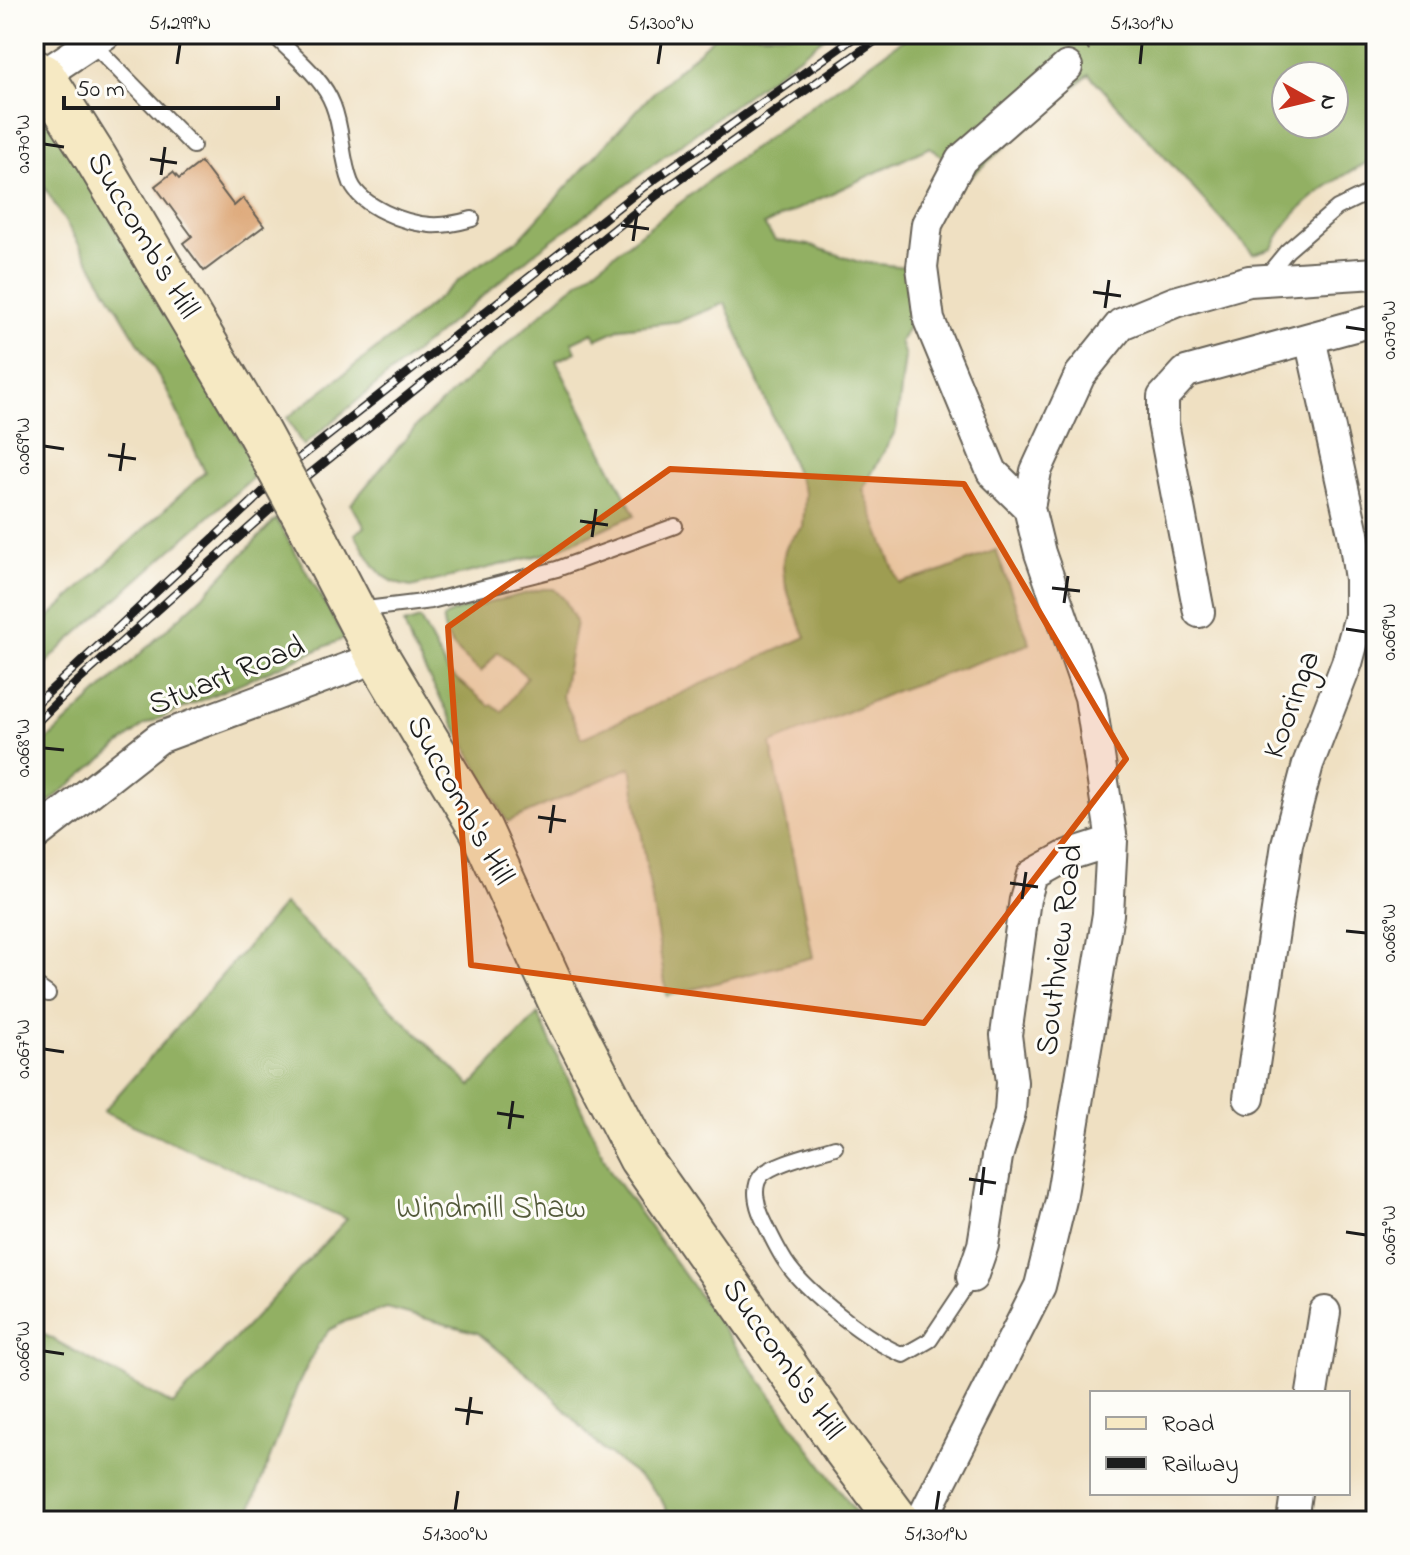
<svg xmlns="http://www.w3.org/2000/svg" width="1410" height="1555" font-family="'Indie Flower',sans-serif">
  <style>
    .forest { fill: #92b063; stroke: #576640; stroke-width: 2; fill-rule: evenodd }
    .building { fill: #daa06d }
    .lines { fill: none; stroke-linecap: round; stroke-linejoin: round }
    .lane-casing { stroke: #666156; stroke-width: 18 }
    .street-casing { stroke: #666156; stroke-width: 34 }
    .secondary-casing { stroke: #666156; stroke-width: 46 }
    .path { stroke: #666156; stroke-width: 5; stroke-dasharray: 2 6; stroke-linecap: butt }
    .lane { stroke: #fff; stroke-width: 14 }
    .street { stroke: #fff; stroke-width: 30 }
    .secondary { stroke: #f6e9c3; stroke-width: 42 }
    .rail-casing { stroke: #1c1c1c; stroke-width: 9 }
    .rail { stroke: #fdfcf7; stroke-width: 6; stroke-dasharray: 18; stroke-linecap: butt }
    .secondary-bridge-casing { stroke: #666156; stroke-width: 46; stroke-linecap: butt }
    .secondary-bridge { stroke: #f6e9c3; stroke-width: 42 }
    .marked { fill: #d4530e; fill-opacity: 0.2; stroke: #d4530e; stroke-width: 6; stroke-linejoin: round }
    .ticks { fill: none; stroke: #1c1c1c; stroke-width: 3 }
    .labels { text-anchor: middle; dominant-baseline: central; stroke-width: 6; stroke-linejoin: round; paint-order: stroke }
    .street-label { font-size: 32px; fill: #1c1c1c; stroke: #fdfcf7 }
    .park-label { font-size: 32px; fill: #535a3a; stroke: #fdfcf7 }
    .neatline { fill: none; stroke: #1c1c1c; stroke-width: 3 }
    .ticks-label { font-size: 20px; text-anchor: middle; fill: #1c1c1c }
  </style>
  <rect width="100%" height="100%" fill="#fdfcf7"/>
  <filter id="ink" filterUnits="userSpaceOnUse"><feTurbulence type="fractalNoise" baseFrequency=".0125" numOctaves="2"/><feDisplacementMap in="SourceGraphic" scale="16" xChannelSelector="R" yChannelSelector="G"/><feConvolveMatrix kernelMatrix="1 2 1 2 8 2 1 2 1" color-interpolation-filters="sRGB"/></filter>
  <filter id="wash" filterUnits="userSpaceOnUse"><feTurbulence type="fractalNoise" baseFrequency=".006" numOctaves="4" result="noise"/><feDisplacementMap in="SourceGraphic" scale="32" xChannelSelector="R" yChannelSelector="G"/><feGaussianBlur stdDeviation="1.8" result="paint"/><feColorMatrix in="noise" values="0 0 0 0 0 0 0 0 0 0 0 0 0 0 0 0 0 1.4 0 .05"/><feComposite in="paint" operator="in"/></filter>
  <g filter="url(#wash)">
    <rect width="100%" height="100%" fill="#efe0c2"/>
    <!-- forest -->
    <path class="forest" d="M717 34H829L533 254 303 446 287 418 402 329 471 270 520 238 650 96Z
      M911 34H1376V158C1334 179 1293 205 1272 248L1253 254 1089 74 969 178 930 147 764 225 775 240 809 245 859 262 906 267 912 320 900 342 905 356 896 430 863 489 899 583 940 572 996 550 1030 644 896 691 771 744 813 957 667 996 631 767 507 822 412 646 404 624 420 619 448 672 490 706 492 704 502 712 527 677 498 652 481 672C464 657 442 642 443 618L453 612 543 589H554L565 600 576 622 562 696 582 738 806 637C796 613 774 572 787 546 790 539 798 533 803 527L805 494 725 303 680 321 621 328 597 339 593 332 572 342 576 352 556 361 635 515 548 553 411 587C378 582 370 560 355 534L365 527 351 504 419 423 567 291 712 178ZM1286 76H1334V124H1286Z
      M34 88 259 472 62 647 34 676V631L205 472 167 390 34 170Z
      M276 519 345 638 144 725 34 814V752L209 590Z
      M284 904 471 1086 538 1014 611 1173 862 1521H672L660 1497 648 1484 602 1449 547 1390 478 1333 387 1308 346 1321 329 1330 317 1346 297 1387 246 1521H34V1329L173 1405 347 1219 103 1112Z"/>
    <g id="blocks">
      <!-- building -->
      <path class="building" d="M201 162 234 206 243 198 264 226 204 271 183 243 192 236 155 186 173 172 179 179Z"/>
    </g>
  </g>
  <g filter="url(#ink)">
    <use href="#blocks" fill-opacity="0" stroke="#666156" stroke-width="2"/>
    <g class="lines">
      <!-- lane casing -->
      <g class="lane-casing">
        <path id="lane" d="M273 34C293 56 322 76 333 105 343 130 341 158 351 183 362 207 404 223 430 225 445 226 458 223 472 219
          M92 43 193 146
          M1264 279 1287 251 1337 208 1376 189
          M358 610 431 601 557 569 675 526
          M34 984 48 994
          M835 1147C817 1153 772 1163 761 1176 752 1187 757 1206 762 1217 769 1232 776 1247 785 1261 804 1291 871 1343 904 1355L930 1340 972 1277"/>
      </g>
      <!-- street casing -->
      <g class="street-casing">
        <path id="street" d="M43 75 105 34
          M1029 508 1036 471 1080 375 1121 324 1175 302 1249 281 1376 273
          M1199 612 1163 423V397L1186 372 1310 338
          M34 836 159 738 378 657
          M1249 1098 1287 844 1308 764 1347 663 1360 616V579L1354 538 1310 338 1376 320
          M972 1277 983 1245 997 1157 1010 1112 1012 1082 1006 1035 1025 899 1032 875 1068 855 1112 841
          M1312 1393 1325 1312
          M921 1521 1040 1286 1061 1200 1108 914 1112 841 1090 697 1040 553 1029 508 992 472 929 320 922 267 927 224 961 160 1067 67
          M1292 1521 1296 1493"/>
      </g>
      <!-- secondary casing -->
      <g class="secondary-casing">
        <path id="secondary" d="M34 71 43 75 95 157 255 426
          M318 542 378 657 481 830 561 1005 640 1158 845 1450 898 1521"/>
      </g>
      <!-- path -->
      <path class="path" d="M1087 49 1104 34"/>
      <!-- lane -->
      <use href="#lane" class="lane"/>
      <!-- street -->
      <use href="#street" class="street"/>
      <!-- secondary -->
      <use href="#secondary" class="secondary"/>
      <!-- rail casing -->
      <g class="rail-casing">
        <path id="rail" d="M34 706 296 461 645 186 859 34
          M34 725 76 683 305 478 657 195 885 34"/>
      </g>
      <!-- rail -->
      <use href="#rail" class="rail"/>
      <!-- secondary-bridge casing -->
      <g class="secondary-bridge-casing">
        <path id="secondary-bridge" d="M255 426 318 542"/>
      </g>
      <!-- secondary-bridge -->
      <use href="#secondary-bridge" class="secondary-bridge"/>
    </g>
  </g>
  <!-- marked area -->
  <path class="marked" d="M670 469 964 484 1126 759 924 1023 471 965 448 627Z"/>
  <!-- ticks -->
  <path class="ticks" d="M177 64 180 44M658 64 661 44M1140 64 1142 44M44 144 64 147M150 159 177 163M161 175 165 147M621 225 649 229M633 241 637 213M1093 292 1121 296M1105 308 1109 280M1346 327 1366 330M44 446 64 449M108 455 136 459M120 471 124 443M580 521 608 525M592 537 596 509M1052 588 1080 591M1064 603 1068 576M1346 629 1366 632M44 748 64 750M538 817 566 821M550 833 554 805M1010 883 1038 887M1022 899 1026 872M1346 931 1366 933M44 1049 64 1052M497 1113 524 1117M509 1129 513 1101M969 1179 996 1183M981 1195 984 1167M1346 1232 1366 1235M44 1351 64 1354M455 1409 483 1413M467 1425 471 1397M455 1511 458 1491M936 1511 939 1491"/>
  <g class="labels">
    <!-- street labels -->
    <g class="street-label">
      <text transform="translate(142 236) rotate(59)">Succomb's Hill</text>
      <text transform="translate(227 677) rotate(-22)">Stuart Road</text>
      <text transform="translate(1293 705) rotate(-70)">Kooringa</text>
      <text transform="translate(459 801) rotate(61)">Succomb's Hill</text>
      <text transform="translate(1061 950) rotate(-83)">Southview Road</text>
      <text transform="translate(782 1360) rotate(55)">Succomb's Hill</text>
    </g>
    <!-- park labels -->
    <g class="park-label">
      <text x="491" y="1209">Windmill Shaw</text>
    </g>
  </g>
  <!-- margin -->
  <rect width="1410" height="1555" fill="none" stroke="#fdfcf7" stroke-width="88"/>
  <!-- legend -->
  <rect x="1090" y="1391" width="260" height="104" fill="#fdfcf7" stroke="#a3a29f" stroke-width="2"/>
  <rect x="1106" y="1417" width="40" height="12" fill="#f6e9c3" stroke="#a3a29f" stroke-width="2"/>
  <text x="1162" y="1431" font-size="24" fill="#1c1c1c">Road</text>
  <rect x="1106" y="1457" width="40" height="12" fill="#1c1c1c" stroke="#a3a29f" stroke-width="2"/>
  <text x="1162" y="1471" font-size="24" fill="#1c1c1c">Railway</text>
  <!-- north arrow -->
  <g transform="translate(1310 100) rotate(98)"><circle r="38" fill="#fdfcf7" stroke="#a3a29f" stroke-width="2"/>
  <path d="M0-6L14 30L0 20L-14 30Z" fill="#c8321e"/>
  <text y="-12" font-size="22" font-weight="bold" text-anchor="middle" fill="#1c1c1c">N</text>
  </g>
  <!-- scale -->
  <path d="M64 96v12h214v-12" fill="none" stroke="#1c1c1c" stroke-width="4"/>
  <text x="76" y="96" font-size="24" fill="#1c1c1c" stroke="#fdfcf7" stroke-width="6" paint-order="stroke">50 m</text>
  <rect x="44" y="44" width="1322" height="1467" class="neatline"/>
  <g class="ticks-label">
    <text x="180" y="29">51.299°N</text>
    <text x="661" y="29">51.300°N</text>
    <text x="1142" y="29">51.301°N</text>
    <text transform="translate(22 144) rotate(-90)" y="7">0.070°W</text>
    <text transform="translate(1388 330) rotate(-90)" y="7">0.070°W</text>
    <text transform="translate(22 446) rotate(-90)" y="7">0.069°W</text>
    <text transform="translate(1388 632) rotate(-90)" y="7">0.069°W</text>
    <text transform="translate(22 748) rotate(-90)" y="7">0.068°W</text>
    <text transform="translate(1388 933) rotate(-90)" y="7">0.068°W</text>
    <text transform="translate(22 1049) rotate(-90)" y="7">0.067°W</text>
    <text transform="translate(1388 1235) rotate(-90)" y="7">0.067°W</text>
    <text transform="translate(22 1351) rotate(-90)" y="7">0.066°W</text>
    <text x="455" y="1540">51.300°N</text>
    <text x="936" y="1540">51.301°N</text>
  </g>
</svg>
